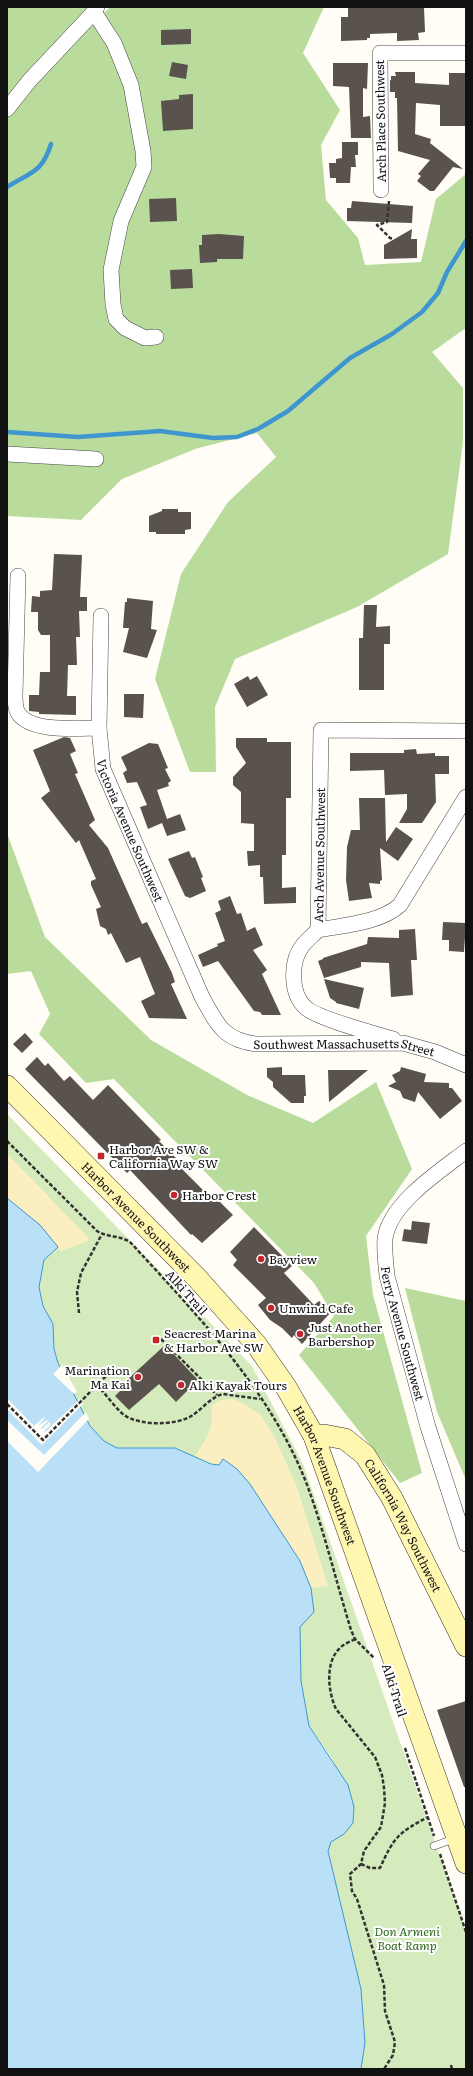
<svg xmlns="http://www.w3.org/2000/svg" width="473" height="2076" font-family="Literata,serif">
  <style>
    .green { fill: #d5ebbd }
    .forest { fill: #b9dc9c }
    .sand { fill: #fbeec1 }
    .water { fill: #b9e0f7; stroke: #3f96cf }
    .pier { fill: #fffdf5 }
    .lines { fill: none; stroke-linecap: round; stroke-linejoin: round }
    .stream { stroke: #3f96cf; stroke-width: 4.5 }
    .building { fill: #5a524d }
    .service-casing { stroke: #444; stroke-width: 8 }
    .minor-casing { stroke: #444; stroke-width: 16 }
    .secondary-casing { stroke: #333; stroke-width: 22 }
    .path { stroke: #333; stroke-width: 2.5; stroke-dasharray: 4 2; stroke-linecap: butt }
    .service { stroke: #fff; stroke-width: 7 }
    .minor { stroke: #fff; stroke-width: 15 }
    .secondary { stroke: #fff6b0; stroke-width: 21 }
    .poi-dot { fill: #c4262e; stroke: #fff; stroke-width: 1.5 }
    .labels { text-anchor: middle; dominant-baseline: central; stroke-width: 4; stroke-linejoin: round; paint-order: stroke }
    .street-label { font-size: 12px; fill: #111; stroke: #fff }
    .poi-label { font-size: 12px; fill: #111; stroke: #fff; text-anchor: start }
    .park-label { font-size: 12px; font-style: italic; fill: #2f6b1f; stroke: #fff }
  </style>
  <rect width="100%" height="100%" fill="#fffdf5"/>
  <!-- green -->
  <path class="green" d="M7 1114 252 1366 303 1464 466 1931V2069H361L365 2043 361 1989 328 1851 331 1842 344 1834 333 1760 309 1726 301 1681 300 1627 314 1612 211 1464 175 1448H117L104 1441 90 1426 58 1363 54 1349 53 1324 43 1306 39 1287 7 1255Z"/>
  <!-- forest -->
  <path class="forest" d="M7 7H94L105 12 110 7H324L303 53 340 110 321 145 326 200 358 238 365 265 421 262 436 199 466 174V328L432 352 463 388V442L448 554 357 607 235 659 215 707 216 772H190L155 679 181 574 228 502 276 457 257 433 195 449 122 479 81 520 7 516Z
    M7 833 45 937 151 1040 247 1095 313 1123 376 1082 412 1169 366 1236 373 1295 422 1473 400 1483 299 1355 334 1316 314 1283 114 1079 86 1083 39 1034 50 1014 31 971 7 974Z
    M405 1288 466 1301V1480L437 1412Z"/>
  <!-- sand -->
  <path class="sand" d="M7 1154 89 1238 86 1242 61 1251 40 1225 7 1198Z
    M233 1399 244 1404 261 1415 275 1438 297 1487 328 1586 311 1588 300 1561 250 1484 231 1464H211L195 1456C207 1437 214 1429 211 1406L221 1400Z"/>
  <!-- water -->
  <path class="water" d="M7 1198 40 1225 58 1247 44 1260 39 1287 43 1306 53 1324 54 1349 58 1363 90 1426 104 1441 117 1448H175L211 1464 219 1465 223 1459 237 1469 250 1484 300 1561 311 1588 314 1612 300 1627 301 1681 309 1726 348 1785 354 1807 353 1823 344 1834 331 1842 328 1851 361 1989 365 2043 361 2069H7Z"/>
  <!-- pier -->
  <path class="pier" d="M62 1365 77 1392 74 1394 53 1374Z
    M7 1398 34 1426 44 1417 45 1418 38 1426 47 1420 48 1421 41 1428 42 1429 49 1422 51 1424 44 1431 45 1432 80 1399 83 1404 42 1445 7 1409Z
    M86 1412 89 1419 38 1472 7 1441V1420L44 1455Z"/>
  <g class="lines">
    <!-- stream -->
    <path class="stream" d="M7 187C31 172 42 173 51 144
      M7 432 78 437 160 431 213 438 237 437 258 429 288 411 350 358 392 334 422 312 438 293 447 272 466 241"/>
  </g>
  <!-- building -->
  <path class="building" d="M348 7H424L425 32 418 33 419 40 397 41V33L370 34V38H367V40L341 41V17H348Z
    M191 29V44L161 45V30Z
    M172 62 188 65 186 79 169 76Z
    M333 63H368L367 89 363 88V117L370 116 371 138H351L349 87 333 86Z
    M395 72H415V83L449 85V73H466L465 126H440V105L416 103 415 134 431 139 430 143 463 169 453 167 434 191H430L417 181 421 176 418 174 430 160 398 151 397 98H395V92H390V80H391V76H396Z
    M193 94V129L163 131 161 101 179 99V95Z
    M342 142H358V155H355L356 167H351L350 183H336V178H330L329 163H336V159L342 158Z
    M176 198 177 221 150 222 149 199Z
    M352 201 413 206 412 223 347 221V208H351Z
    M412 229 411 239H417V258L384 259V245Z
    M219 234 244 236 243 259H217V262L200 263 199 245H202V235Z
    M192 269 193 288 171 289 170 270Z
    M162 509H178V512H191V529L185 530V534H156V532H149V516L162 511Z
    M54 554 82 555 80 597H87V611H79L80 637H76L77 665H68L67 696H76V715L39 714V712L29 711V695H39L40 672H50V635H41L38 630V612H31L32 596 40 597V591L52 590Z
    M127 598 153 601 151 629 157 630 147 658 123 652 129 628H123L125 602H127Z
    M364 605H377L376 627 390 626V644H384V690H359V638H363Z
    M248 676 250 680 257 676 268 695 247 707 234 684Z
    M124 694H144L143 718 124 717Z
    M64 737 70 738 76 751 70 754 78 773 75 774 95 820 89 825 108 848 142 924 147 922 172 973 175 982 171 984 187 1019 149 1018 141 1001 155 994 140 957 126 963 111 933 108 935 106 929 100 926 96 909 101 907 91 885V881L96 879 79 840 76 843 41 798 50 791 33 750Z
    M236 738H267V742H291V798H286V855H282V888L296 887V903L264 904 263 877H260V865L248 866 247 851H254V824L241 823V792L233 785V777L246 763 236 747Z
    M149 743 158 744 168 768 165 769 171 781 168 783 169 786 157 790 167 819 180 814 186 830 167 836 162 823 148 829 140 807 147 805 137 782 127 783 123 773 127 770 121 757Z
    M416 749 417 754 435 753V756H449V774H435L436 802 422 823H399L407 809V794L385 795 384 770 350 771V753H404V750Z
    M359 798H385L386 842 396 827 413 839 398 861 380 848 382 880 380 881V884L369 883 372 898 349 901 346 880 347 847 351 830H360Z
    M189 851 192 858 195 857 203 877 201 878 206 891 190 898 185 896 168 859Z
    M230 896 237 914 241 913 247 931 255 927 263 945 253 950 267 970 262 974 281 1015H262L260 1012 254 1011 218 961 203 967 198 955 218 946 217 944 225 941 215 913 221 910 218 901Z
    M443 922 466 923 464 952 449 951V940H442Z
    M415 929 417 960H411L413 995 391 997 389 963 361 962V967L324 978 318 961 323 959V958L367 944 368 937 399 938V930Z
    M324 979 364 988 359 1009 336 1003V1002L330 998Z
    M25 1033 33 1042 22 1053 13 1044Z
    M37 1057 45 1066 48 1063 64 1081 70 1076 93 1100 108 1085 161 1140 159 1141 183 1165 181 1168 213 1200 216 1198 233 1215 202 1243 192 1234 191 1235 130 1170 127 1173 25 1069Z
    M282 1067V1075H305L306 1096H304V1103H291L273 1087V1082L267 1077V1068Z
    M401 1067 426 1074 424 1082 449 1083V1088H452L462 1101 440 1119 418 1092 415 1102 403 1098 400 1091 388 1086 396 1082 392 1075 400 1071Z
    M328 1070H368L329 1102Z
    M412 1221 430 1223 427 1244 402 1241 404 1229 411 1230Z
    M254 1227 292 1266 284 1273 314 1305 319 1301 331 1312 302 1344 294 1335 292 1338 282 1328 270 1320 258 1305 266 1298 233 1265 237 1260 230 1252Z
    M165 1345 198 1380 176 1402 159 1384 129 1410 115 1396 130 1381 128 1379Z
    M466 1701V1787H464L437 1710Z"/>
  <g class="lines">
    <!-- service casing -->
    <g class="service-casing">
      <path id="service" d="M434 1846 456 1838"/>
    </g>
    <!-- minor casing -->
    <g class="minor-casing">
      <g id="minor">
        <path d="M94 12 114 43 131 85 143 151 144 167 121 221 111 270 113 304 116 319 125 328 145 338 156 337"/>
        <path d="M7 109 30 80 94 12 97 7"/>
        <path d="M381 190 380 53H466"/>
        <path d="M7 454 96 459"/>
        <path d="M18 576 15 695C15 700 15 708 18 713 31 733 78 728 99 728"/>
        <path id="s1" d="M101 616 99 728 103 769 202 997C217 1024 223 1040 256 1044L403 1043 435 1052 466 1065"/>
        <path d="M318 930C345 925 380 923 400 905L466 797"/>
        <path id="s2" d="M393 1039C373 1033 319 1019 306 1008 290 994 290 961 303 945 307 940 313 935 318 930L321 730 466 731"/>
        <path id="s3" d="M466 1151C440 1171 389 1204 385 1239 384 1252 386 1264 387 1276L428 1427 466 1544"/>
      </g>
    </g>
    <!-- secondary casing -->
    <g class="secondary-casing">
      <g id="secondary">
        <path id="s4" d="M7 1086 197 1278 230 1315 256 1344 286 1387 314 1436 466 1863"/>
        <path id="s5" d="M314 1436 324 1435 345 1439 365 1455 392 1498 466 1646"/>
      </g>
    </g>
    <!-- path -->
    <path class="path" d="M389 201 387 222 377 225 390 238 394 239
      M7 1141 97 1231C108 1238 121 1235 131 1243 198 1316 269 1389 306 1482 324 1530 336 1581 351 1630L355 1639 374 1658
      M79 1313 77 1292 81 1273 102 1234
      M161 1339 217 1395
      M110 1372 97 1385C105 1393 117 1410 124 1415 140 1426 177 1426 193 1415 203 1408 211 1397 223 1394L260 1399
      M7 1404 43 1440 97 1385
      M355 1639C350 1642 343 1644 339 1649 325 1663 328 1692 336 1709L375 1757 382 1775 384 1788 385 1803 381 1827 364 1851 361 1864 350 1874 352 1891 357 1899 384 1985 385 2011 395 2042 393 2055 384 2069
      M405 1748 434 1836
      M440 1854 466 1932
      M361 1864 370 1868H380C394 1837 398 1833 428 1817
      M451 2065 452 2069"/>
    <!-- service -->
    <use href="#service" class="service"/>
    <!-- minor -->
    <use href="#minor" class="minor"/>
    <!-- secondary -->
    <use href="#secondary" class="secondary"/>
  </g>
  <!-- markers -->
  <g class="poi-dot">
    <rect x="97" y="1152" width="8" height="8" rx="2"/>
    <circle cx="174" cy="1195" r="4"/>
    <circle cx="261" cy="1259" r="4"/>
    <circle cx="271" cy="1308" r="4"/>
    <circle cx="300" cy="1334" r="4"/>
    <rect x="152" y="1336" width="8" height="8" rx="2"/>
    <circle cx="138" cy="1377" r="4"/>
    <circle cx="181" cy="1385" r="4"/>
  </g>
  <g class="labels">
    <!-- street labels -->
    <g class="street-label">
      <text transform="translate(380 121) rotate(-91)">Arch Place Southwest</text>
      <text stroke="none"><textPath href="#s1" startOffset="220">Victoria Avenue Southwest</textPath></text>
      <text stroke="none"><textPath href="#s2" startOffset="257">Arch Avenue Southwest</textPath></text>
      <text stroke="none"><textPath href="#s1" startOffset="566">Southwest Massachusetts Street</textPath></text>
      <text stroke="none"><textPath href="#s4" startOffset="184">Harbor Avenue Southwest</textPath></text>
      <text transform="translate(187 1292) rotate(48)">Alki Trail</text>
      <text stroke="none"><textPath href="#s3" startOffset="219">Ferry Avenue Southwest</textPath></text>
      <text stroke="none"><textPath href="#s4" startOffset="508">Harbor Avenue Southwest</textPath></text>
      <text stroke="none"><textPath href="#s5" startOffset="137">California Way Southwest</textPath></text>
      <text transform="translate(395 1690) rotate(72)">Alki Trail</text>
    </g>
    <!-- poi labels -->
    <g class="poi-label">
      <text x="109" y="1149">Harbor Ave SW &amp;<tspan x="109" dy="14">California Way SW</tspan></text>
      <text x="182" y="1195">Harbor Crest</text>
      <text x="269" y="1259">Bayview</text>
      <text x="279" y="1308">Unwind Cafe</text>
      <text x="308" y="1327">Just Another<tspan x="308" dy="14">Barbershop</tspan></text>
      <text x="164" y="1333">Seacrest Marina<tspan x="164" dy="14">&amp; Harbor Ave SW</tspan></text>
      <text x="130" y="1370" text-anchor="end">Marination<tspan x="130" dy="14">Ma Kai</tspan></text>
      <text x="189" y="1385">Alki Kayak Tours</text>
    </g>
    <!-- park labels -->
    <g class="park-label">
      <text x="407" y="1931">Don Armeni<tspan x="407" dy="14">Boat Ramp</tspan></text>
    </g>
  </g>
  <!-- border -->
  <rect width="473" height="2076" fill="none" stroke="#111111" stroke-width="16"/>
</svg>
